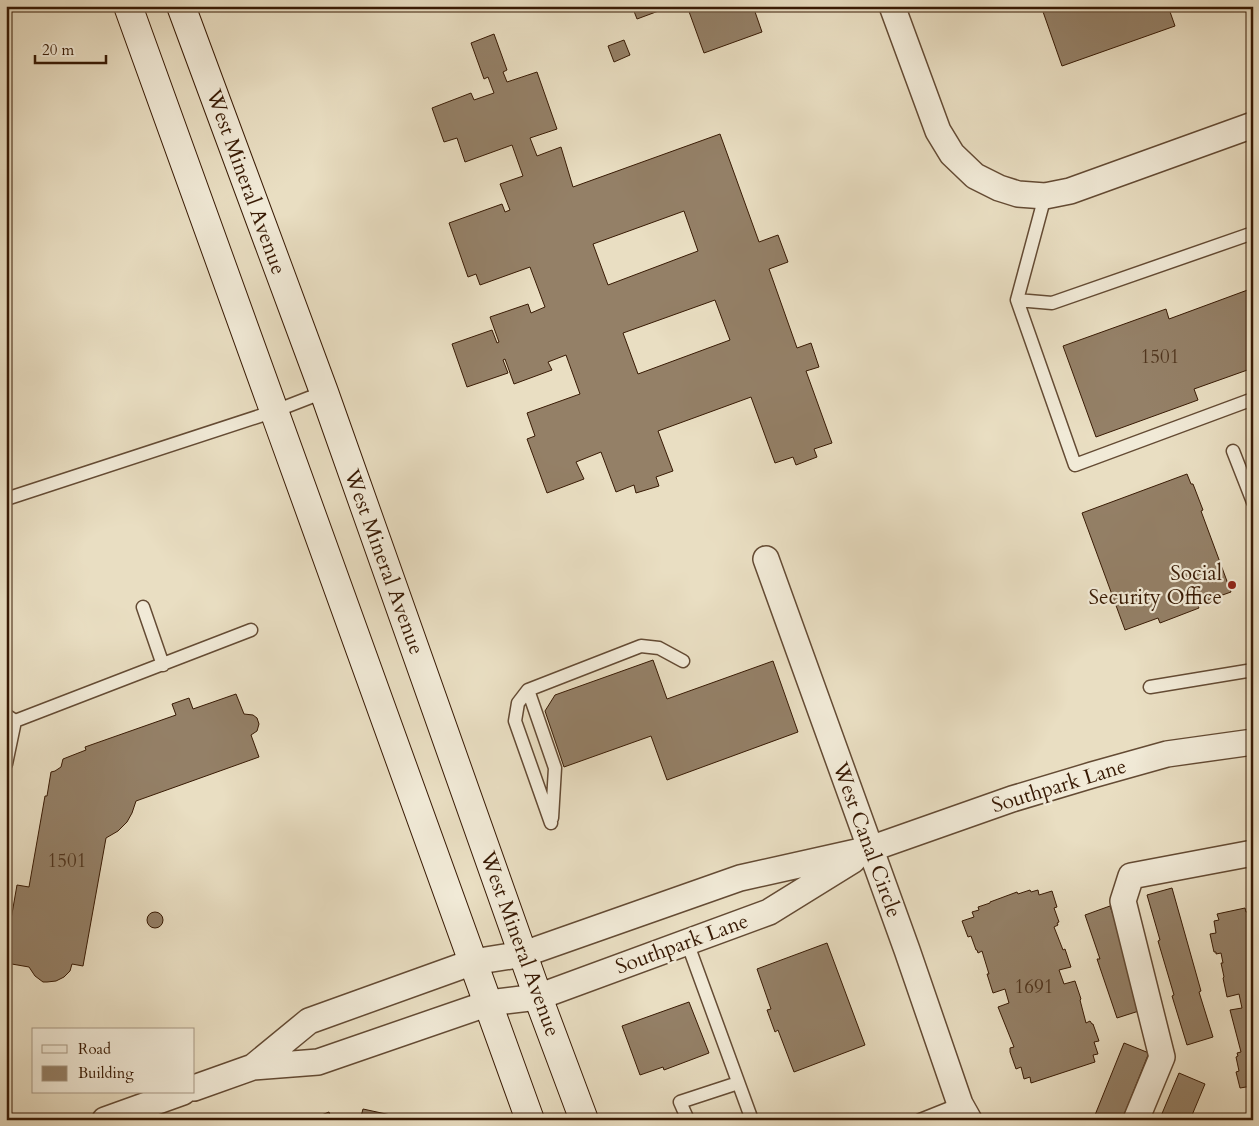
<svg xmlns="http://www.w3.org/2000/svg" width="1259" height="1126" font-family="Cardo,serif">
  <style>
    .building { fill: #948067; stroke: #381a04; fill-rule: evenodd }
    .lines { fill: none; stroke-linecap: round; stroke-linejoin: round }
    .service-casing { stroke: #644b34; stroke-width: 15 }
    .minor-casing { stroke: #644b34; stroke-width: 28 }
    .secondary-casing { stroke: #381a04; stroke-width: 30 }
    .service { stroke: #f1ead7; stroke-width: 12 }
    .minor { stroke: #f1ead7; stroke-width: 25 }
    .secondary { stroke: #f1ead7; stroke-width: 28 }
    .poi-dot { fill: #8f2418; stroke: #f1ead7; stroke-width: 2 }
    .labels { text-anchor: middle; dominant-baseline: central; stroke-width: 4.5; stroke-linejoin: round; paint-order: stroke }
    .number-label { font-size: 19px; fill: #4f341d }
    .street-label { font-size: 21px; fill: #381a04; stroke: #f1ead7 }
    .poi-label { font-size: 21px; fill: #381a04; stroke: #f1ead7; text-anchor: end }
  </style>
  <rect width="100%" height="100%" fill="#e9dec2"/>
  <filter id="stains"><feTurbulence type="fractalNoise" baseFrequency=".004" numOctaves="4"/><feColorMatrix values="0 0 0 0 .2 0 0 0 0 .09 0 0 0 0 .02 0 0 0 .5 -.17"/></filter>
  <radialGradient id="worn" r=".72"><stop offset=".6" stop-color="#630" stop-opacity="0"/><stop offset="1" stop-color="#630" stop-opacity=".3"/></radialGradient>
  <!-- building -->
  <path class="building" d="M632 6H672L637 19Z
    M687 6H753L762 32 704 53Z
    M1041 6H1168L1175 26 1062 66Z
    M494 34 507 70 503 72 507 82 537 72 557 129 530 138 537 156 561 147 573 187 720 134 759 242 778 235 788 262 769 269 797 348 811 343 819 367 806 371 832 443 814 449 817 457 796 465 793 457 775 463 751 397 658 431 673 471 656 477 659 486 636 493 634 485 616 492 601 452 576 462 584 479 547 493 527 439 535 436 527 413 580 394 566 355 548 362 552 370 514 384 505 359 503 360 508 373 467 387 452 344 492 330 497 343 499 342 490 317 528 304 531 313 545 307 530 267 480 285 476 274 468 277 449 223 502 204 505 212 510 210 500 184 523 176 512 145 465 162 457 138 444 142 432 108 471 93 474 100 494 93 488 77 484 79 471 43ZM684 211 698 251 608 285 593 244ZM715 300 730 340 638 374 623 333Z
    M624 40 630 55 614 62 608 46Z
    M1253 288V368L1194 389 1198 400 1096 437 1063 346 1166 309 1169 319Z
    M1187 474 1191 484H1193L1203 510 1201 511 1231 592 1197 604 1199 608 1160 623 1158 618 1125 630 1082 513Z
    M653 660 667 699 773 661 798 732 667 780 651 736 564 767 545 711 555 695Z
    M236 694 244 714 253 715 257 718 259 724 257 731 251 735 259 757 136 801 132 813 127 822 118 831 106 838 83 966 72 964 70 971 64 977 56 981 47 982H43L35 976 29 967 6 963V948L17 885 29 887 45 796H47L51 772 55 771 61 767 63 759 86 750 85 747 176 715 172 704 189 698 193 709Z
    M1172 888 1201 991 1199 992 1213 1037 1187 1045 1172 996 1174 995 1158 941 1160 940 1147 895Z
    M1030 890 1031 892 1038 890 1039 895 1052 891 1057 907 1054 908 1059 922 1057 923 1058 925 1054 927 1063 950 1065 949 1071 967 1059 970 1064 984 1075 981 1081 999 1080 1000 1086 1023 1090 1021 1092 1024H1093L1099 1041 1094 1042 1098 1054 1093 1055 1095 1062 1031 1083 1030 1077 1024 1079 1021 1067 1016 1069 1010 1052V1048L1014 1047 998 1007 1009 1003 1005 989 993 993 987 974H989L982 951 978 953 977 950H976L971 936 968 937 962 921 974 917 972 912 979 910 978 907 990 903V902L1017 892 1018 894Z
    M1110 906 1131 965 1142 1010 1117 1018 1097 959H1100L1085 915Z
    M1245 908 1246 912 1253 911V1089L1252 1086 1240 1088 1236 1072 1239 1071 1236 1057 1238 1056 1237 1053 1241 1052 1230 1010 1242 1008 1239 994 1227 997 1223 978 1224 977 1221 963H1223L1221 953 1216 954V952H1214L1210 934 1216 933 1214 921 1219 920 1217 914Z
    M147 920a8 8 0 1 1 16 0a8 8 0 1 1-16 0Z
    M827 943 865 1045 794 1072 778 1030 775 1032 767 1010 771 1009 757 969Z
    M689 1002 709 1053 664 1070 663 1067 640 1075 622 1026Z
    M1124 1043 1149 1053 1148 1055 1122 1120H1093Z
    M1179 1073 1205 1084 1190 1120H1157L1159 1116H1161Z
    M363 1109 400 1117 399 1120H360Z
    M329 1112 332 1120H309Z"/>
  <g class="lines">
    <!-- service casing -->
    <g class="service-casing">
      <path id="service" d="M1045 196 1017 300 1075 465 1253 399
        M1017 300 1052 303 1253 233
        M1233 451 1253 502
        M6 499 275 411 324 392
        M143 607 163 665
        M1150 687 1253 670
        M528 690 555 768 552 818
        M6 715 15 721 251 630
        M6 764 15 721
        M551 823 515 721 518 703 528 690 641 646 659 648 683 661
        M687 942 752 1120
        M688 1120 680 1102 738 1083
        M920 1120 960 1104"/>
    </g>
    <!-- minor casing -->
    <g class="minor-casing">
      <path id="minor" d="M892 6 938 131 952 154 975 176 999 188 1018 194 1045 196 1070 191 1253 125
        M766 559 907 950 960 1104 969 1120
        M253 1067 309 1021 473 962 524 954 740 878 870 849 1012 799 1092 775 1167 754 1253 742
        M194 1088 253 1067 318 1062 489 1003 538 997 769 912 853 860
        M105 1120 183 1092
        M1136 1120 1162 1057 1123 901 1131 876 1253 853"/>
    </g>
    <!-- secondary casing -->
    <g class="secondary-casing">
      <path id="secondary" d="M128 6 530 1120
        M181 6 324 392 538 997 584 1120"/>
    </g>
    <!-- service -->
    <use href="#service" class="service"/>
    <!-- minor -->
    <use href="#minor" class="minor"/>
    <!-- secondary -->
    <use href="#secondary" class="secondary"/>
  </g>
  <!-- markers -->
  <circle class="poi-dot" cx="1232" cy="585" r="5"/>
  <g class="labels">
    <!-- number labels -->
    <g class="number-label">
      <text x="1160" y="357">1501</text>
      <text x="67" y="861">1501</text>
      <text x="1034" y="987">1691</text>
    </g>
    <!-- street labels -->
    <g class="street-label">
      <text transform="translate(246 182) rotate(70)">West Mineral Avenue</text>
      <text transform="translate(384 562) rotate(70)">West Mineral Avenue</text>
      <text transform="translate(1059 786) rotate(-17)">Southpark Lane</text>
      <text transform="translate(867 840) rotate(70)">West Canal Circle</text>
      <text transform="translate(520 944) rotate(70)">West Mineral Avenue</text>
      <text transform="translate(682 944) rotate(-20)">Southpark Lane</text>
    </g>
    <!-- poi labels -->
    <g class="poi-label">
      <text x="1222" y="573">Social<tspan x="1222" dy="24">Security Office</tspan></text>
    </g>
  </g>
  <!-- margin -->
  <rect width="1259" height="1126" fill="none" stroke="#e9dec2" stroke-width="25"/>
  <rect x="8" y="8" width="1244" height="1111" fill="none" stroke="#381a04" stroke-width="2.5"/>
  <rect x="12" y="12" width="1234" height="1101" fill="none" stroke="#381a04"/>
  <!-- legend -->
  <rect x="32" y="1028" width="162" height="65" fill="#f1ead7" stroke="#a79783"/>
  <rect x="42" y="1045" width="25" height="8" fill="#f1ead7" stroke="#a79783"/>
  <text x="78" y="1054" font-size="15" fill="#381a04">Road</text>
  <rect x="42" y="1066" width="25" height="15" fill="#948067" stroke="#a79783"/>
  <text x="78" y="1078" font-size="15" fill="#381a04">Building</text>
  <!-- scale -->
  <path d="M35 55v8h71v-8" fill="none" stroke="#381a04" stroke-width="2.5"/>
  <text x="42" y="55" font-size="15" fill="#381a04" stroke="#f1ead7" stroke-width="4" paint-order="stroke">20 m</text>
  <rect width="100%" height="100%" filter="url(#stains)"/>
  <rect width="100%" height="100%" fill="url(#worn)"/>
</svg>
